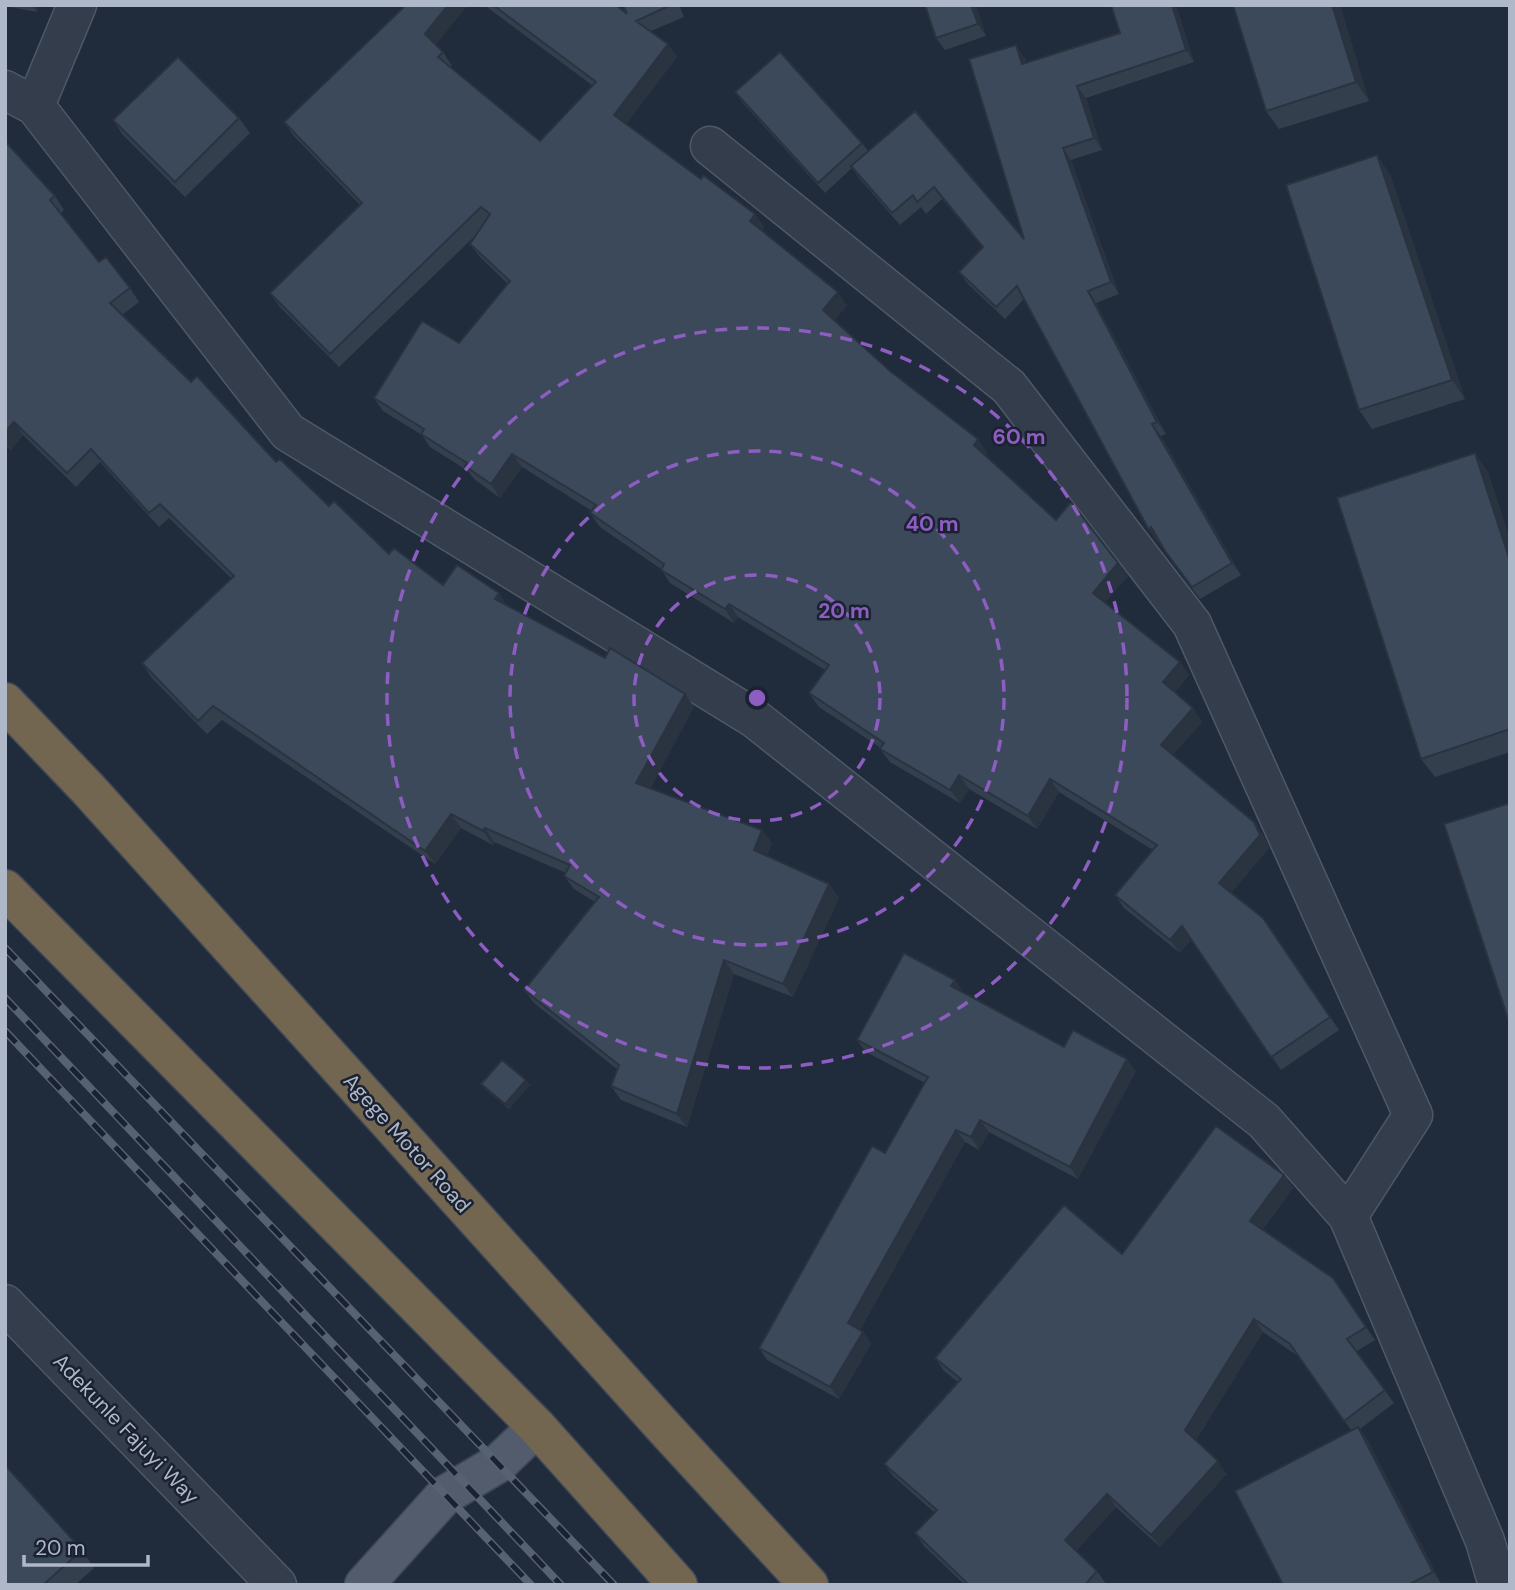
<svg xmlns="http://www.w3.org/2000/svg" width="1515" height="1590" font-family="'DM Sans',sans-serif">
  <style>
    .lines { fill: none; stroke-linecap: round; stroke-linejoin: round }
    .minor-casing { stroke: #4f5867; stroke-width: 41 }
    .major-casing { stroke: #3e4655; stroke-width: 41 }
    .highway-casing { stroke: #3f4857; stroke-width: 41 }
    .minor { stroke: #343d4c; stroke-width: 38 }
    .major { stroke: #525c6c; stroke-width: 38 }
    .highway { stroke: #736651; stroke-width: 38 }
    .rail-casing { stroke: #566173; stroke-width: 8 }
    .rail { stroke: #1a2231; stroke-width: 5; stroke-dasharray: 16; stroke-linecap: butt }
    .wall { fill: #343f4e }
    .shaded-wall { fill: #2a3340 }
    .building { fill: #3c495b; stroke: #2a3340; stroke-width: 2 }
    .ring { fill: none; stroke: #8d5dc2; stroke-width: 3.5; stroke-dasharray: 12 9 }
    .labels { text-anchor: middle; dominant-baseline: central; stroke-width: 5; stroke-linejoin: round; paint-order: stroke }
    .street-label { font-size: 21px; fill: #afb8c8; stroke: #1a2231 }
    .centre { fill: #8d5dc2; stroke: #1a2231; stroke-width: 3.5 }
    .ring-label { font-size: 21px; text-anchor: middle; font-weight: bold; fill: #8d5dc2; stroke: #1a2231; stroke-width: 5; stroke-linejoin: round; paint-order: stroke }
  </style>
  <rect width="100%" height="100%" fill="#202b3c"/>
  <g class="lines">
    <!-- minor casing -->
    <g class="minor-casing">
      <path id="minor" d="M5 90 35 106 288 432 754 718 1264 1121 1348 1216 1485 1541 1498 1585
        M35 106 77 5
        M710 146 1009 387 1192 624 1413 1115 1348 1216
        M5 1304 277 1585"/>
    </g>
    <!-- major casing -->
    <g class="major-casing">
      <path id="major" d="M364 1585 445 1495 499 1463 537 1427"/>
    </g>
    <!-- highway casing -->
    <g class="highway-casing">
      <path id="highway" d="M5 702 89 790 670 1434 809 1585
        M5 889 537 1427 678 1585"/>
    </g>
    <!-- minor -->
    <use href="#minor" class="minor"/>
    <!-- major -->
    <use href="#major" class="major"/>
    <!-- highway -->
    <use href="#highway" class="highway"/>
    <!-- rail casing -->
    <g class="rail-casing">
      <path id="rail" d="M5 948 614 1585
        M5 998 561 1585
        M5 1031 531 1585"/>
    </g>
    <!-- rail -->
    <use href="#rail" class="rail"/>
  </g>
  <!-- wall -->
  <path class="wall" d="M5 5H38L37 12 5 6Z
    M484 5H616L627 14 623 5H679L684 17 651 31 668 44 677 57 626 124 701 179 755 214 764 227 762 231 847 305 835 320 890 371 987 452 985 455 1056 520 1118 563 1128 576 1105 602 1180 662 1189 675 1175 692 1193 708 1202 722 1173 755 1263 835 1269 848 1231 893 1263 918 1339 1030 1281 1070 1191 939 1180 953 1124 908 1115 895 1153 850 1059 792 1037 829 969 789 960 803 890 762 880 749 881 748 819 707 809 693 825 670 738 617 734 623 670 583 661 569 600 527 590 513 592 511 522 467 500 498 474 479 468 471 430 447 422 435 383 411 374 398 459 343 508 284 480 257 470 244 478 233 339 367 279 306 270 293 360 205 293 135 284 122 436 45 443 52 452 66 450 67 540 141 592 85Z
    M976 5 986 36 945 50 936 38Z
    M1176 5 1194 62 1086 98 1102 150 1071 160 1119 294 1096 303 1166 434 1161 436 1241 575 1200 599 1173 563 1158 540 1157 542 1024 299 1005 319 968 284 959 272 983 247 942 199 926 214 921 207 900 225 859 178 852 168 825 193 742 102 735 92 862 143 868 151 915 111 1024 239V57L1026 63 1120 33Z
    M1233 5H1340L1369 101 1279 129 1266 111Z
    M239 118 250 133 185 197 123 135 113 120Z
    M5 141 55 196 64 210 61 213 99 262 130 288 139 302 122 315 191 382 276 462 389 554 443 585 508 606 694 707 650 788 762 830 772 843 767 855 829 884 839 898 793 997 734 974 687 1127 621 1100 611 1086 617 1069 534 1003 524 990 595 902 574 889 564 876 566 873 494 842 493 845 461 828 435 864 222 720 207 734 151 677 142 663 231 578 169 518 159 527 100 462 76 487 23 435 11 450 5 445Z
    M1390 174 1465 399 1372 429 1359 410Z
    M1475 453 1488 472 1510 540V752L1435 777 1421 759Z
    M955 980 963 992 1064 1047 1136 1071 1078 1179 989 1132 979 1150 965 1142 860 1330 863 1332 871 1344 839 1399 767 1360 759 1348 885 1153 925 1083 866 1052 857 1040Z
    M481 1084 530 1085 509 1109 485 1089Z
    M1284 1175 1293 1188 1263 1229 1333 1278 1375 1340 1357 1351 1394 1403 1360 1429 1368 1441 1442 1585H1283L1351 1430 1299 1357 1263 1332 1196 1440 1227 1474 1160 1547 1116 1507 1076 1551 1097 1571 1106 1584V1585H965L924 1546 915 1533 935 1513 893 1476 884 1464 958 1382 944 1371 935 1358 1122 1254Z
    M82 1550 94 1568 75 1585H5Z"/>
  <!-- shaded-wall -->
  <path class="shaded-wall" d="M32 5H38L37 12Z
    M448 5H468L434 47 425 34Z
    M971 5H976L986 36 978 24Z
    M1172 5H1176L1194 62 1186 50Z
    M1332 5H1340L1369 101 1356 82Z
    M668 44 677 57 623 128 614 115Z
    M1016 45 1024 57 1030 76 1022 64Z
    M1077 86 1086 98 1102 150 1094 138Z
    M1063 148 1071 160 1119 294 1111 282Z
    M1377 155 1390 174 1465 399 1452 380Z
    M755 214 764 227 759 234 750 221Z
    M1088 291 1096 303 1166 434 1157 422Z
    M838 292 847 305 832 323 823 310Z
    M14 422 23 435 11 450 5 442V432Z
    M1152 424 1161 436 1241 575 1232 563Z
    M978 439 987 452 983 458 974 445Z
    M1475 453 1488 472 1510 540V561Z
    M512 454 522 467 500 498 491 484Z
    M1151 527 1159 539 1157 542 1149 530Z
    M1118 563 1128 576 1102 606 1093 593Z
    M499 593 508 607 495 599Z
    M729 604 738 617 734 623 725 609Z
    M1180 662 1189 675 1172 695 1163 682Z
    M685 694 694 707 646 797 636 783Z
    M1193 708 1202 722 1170 758 1161 745Z
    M959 775 969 789 960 803 950 790Z
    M1050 779 1059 792 1037 829 1028 816Z
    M451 814 461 828 435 864 425 851Z
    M1254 822 1263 835 1269 848 1228 896 1219 883Z
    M485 828 494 842 493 845 483 831Z
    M762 830 772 843 764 863 754 850Z
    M829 884 839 898 793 997 783 984Z
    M1182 926 1192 939 1180 953 1170 940Z
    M724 960 734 974 687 1127 677 1114Z
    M955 980 963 992 960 998 951 986Z
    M1127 1059 1136 1071 1078 1179 1070 1167Z
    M526 1080 530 1085 509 1109 505 1104Z
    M980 1120 989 1132 979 1150 971 1137Z
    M956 1130 965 1142 857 1335 848 1323Z
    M1284 1175 1293 1188 1259 1234 1250 1221Z
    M1254 1319 1263 1332 1194 1443 1185 1430Z
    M863 1332 871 1344 839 1399 830 1387Z
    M1358 1427 1368 1441 1442 1585 1433 1572Z
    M1218 1461 1227 1474 1160 1547 1151 1535Z
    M1107 1494 1116 1507 1074 1553 1065 1540Z"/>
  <!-- building -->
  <path class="building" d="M406 5H448L425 34 443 52 438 57 540 141 596 82 493 5H616L627 14 623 5H671L636 21 668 44 614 115 701 179 703 175 755 214 750 221 838 292 823 310 890 371 978 439 974 445 1056 520 1071 502 1118 563 1093 593 1180 662 1163 682 1193 708 1161 745 1254 822 1260 835 1219 883 1263 918 1330 1017 1271 1057 1182 926 1170 940 1115 895 1157 845 1050 779 1028 816 959 775 950 790 880 749 884 743 809 693 829 665 729 604 725 609 661 570 664 564 590 513 596 505 512 454 491 484 465 466 467 463 421 434 424 429 374 398 422 321 459 343 510 281 470 244 490 214 481 207 330 354 270 293 362 203 284 122Z
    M925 5H971L978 24 936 38Z
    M1111 5H1172L1186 50 1077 86 1094 138 1063 148 1111 282 1088 291 1157 422 1152 424 1232 563 1192 587 1165 551 1151 527 1149 530 1017 286 996 307 959 272 983 247 934 187 917 202 913 195 892 213 851 166 915 111 1024 239 969 59 1016 45 1022 64 1120 33Z
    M1233 5H1332L1356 82 1266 111Z
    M780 52 862 143 818 183 735 92Z
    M178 57 239 118 175 182 113 120Z
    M5 141 55 196 50 200 99 262 106 257 130 288 110 303 191 382 197 376 276 462 280 459 329 506 334 501 389 554 394 548 443 585 457 565 499 593 495 599 605 658 610 648 685 694 636 783 762 830 754 850 829 884 783 984 724 960 677 1114 611 1086 619 1065 524 990 599 897 564 876 570 865 485 828 483 831 451 814 425 851 213 706 198 721 142 663 234 576 160 504 149 513 91 449 67 473 14 422 5 432Z
    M1377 155 1452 380 1359 410 1286 185Z
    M1475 453 1510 561V729L1421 759 1337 498Z
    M1510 803V1025L1444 824Z
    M904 953 955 980 951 986 1064 1047 1073 1030 1127 1059 1070 1167 980 1120 971 1137 956 1130 848 1323 863 1332 830 1387 759 1348 872 1146 885 1153 928 1077 857 1040Z
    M502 1060 526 1080 505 1104 481 1084Z
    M1216 1126 1284 1175 1250 1221 1333 1278 1366 1327 1347 1339 1385 1390 1344 1421 1290 1344 1254 1319 1185 1430 1218 1461 1151 1535 1107 1494 1065 1540 1097 1571 1085 1585H969L915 1533 937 1510 884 1464 961 1379 935 1358 1064 1205 1122 1254Z
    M1358 1427 1433 1572 1408 1585H1283L1235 1491Z
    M5 1465 82 1550 43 1585H5Z"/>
  <!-- distance rings -->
  <g class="ring">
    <circle cx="757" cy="698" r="123"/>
    <circle cx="757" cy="698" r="247"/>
    <circle cx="757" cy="698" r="370"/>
  </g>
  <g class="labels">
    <!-- street labels -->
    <g class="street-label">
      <text transform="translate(407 1143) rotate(48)">Agege Motor Road</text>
      <text transform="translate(126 1429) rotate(46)">Adekunle Fajuyi Way</text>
    </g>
  </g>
  <circle cx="757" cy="698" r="10" class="centre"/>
  <g class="ring-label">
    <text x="1019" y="444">60 m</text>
    <text x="932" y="531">40 m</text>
    <text x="844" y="618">20 m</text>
  </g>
  <!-- border -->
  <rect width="1515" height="1590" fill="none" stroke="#afb8c8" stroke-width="14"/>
  <!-- scale -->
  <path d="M24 1555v10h124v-10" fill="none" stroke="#afb8c8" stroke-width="3.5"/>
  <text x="35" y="1555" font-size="21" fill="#afb8c8" stroke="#1a2231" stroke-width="5" paint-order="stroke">20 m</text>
</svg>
